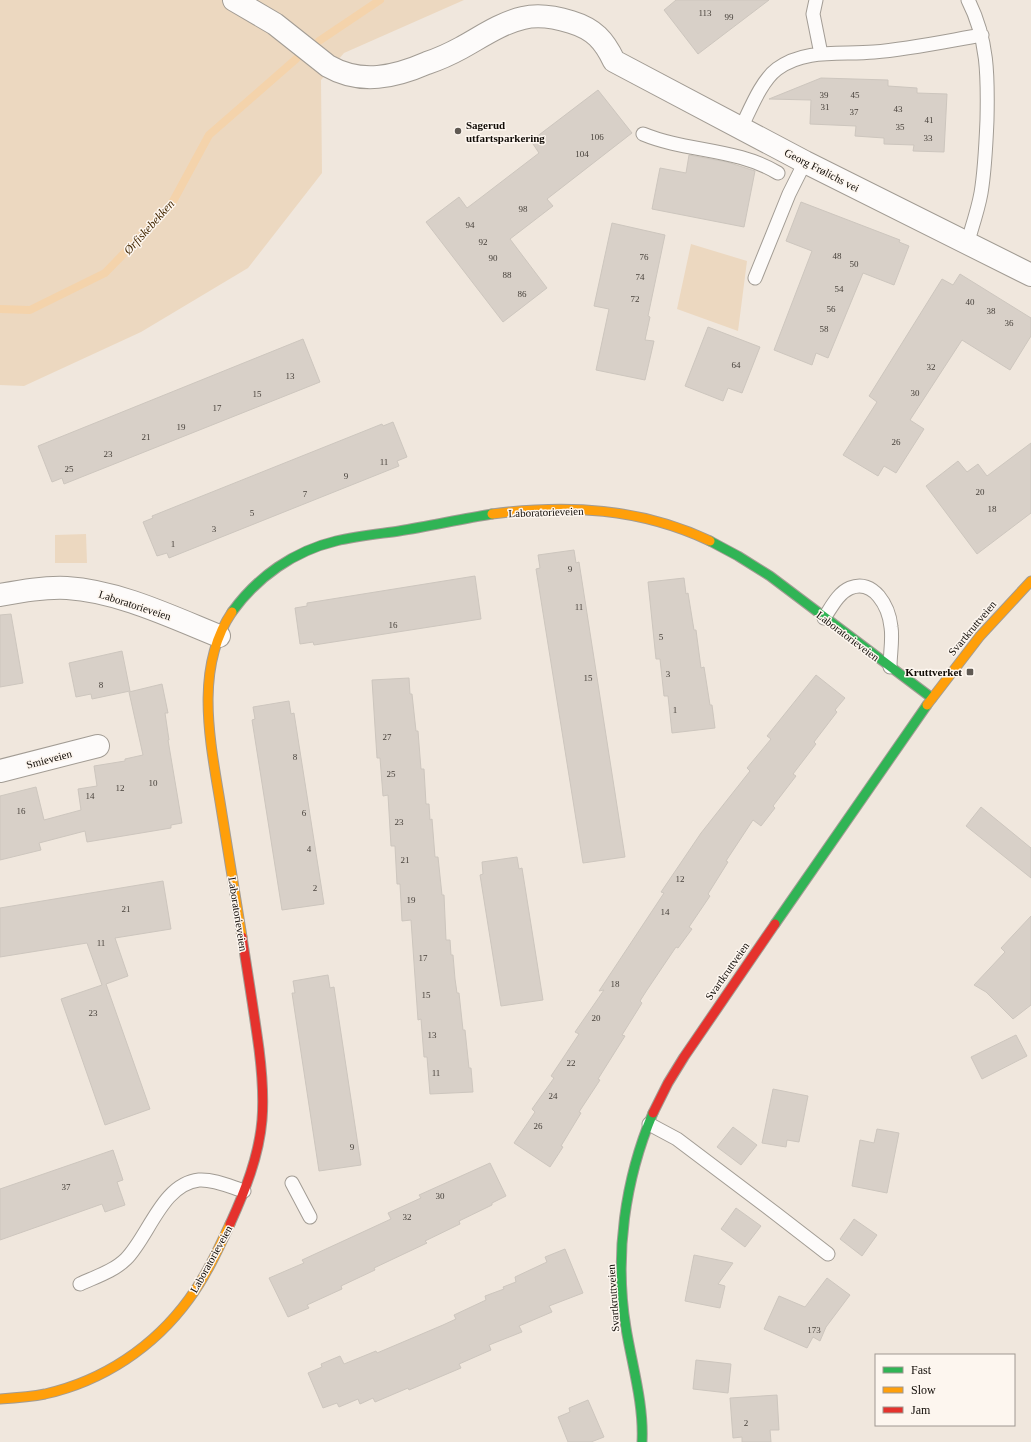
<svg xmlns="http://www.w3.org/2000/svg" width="1031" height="1442" font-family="Georgia,serif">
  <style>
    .green { fill: #ecd8c0 }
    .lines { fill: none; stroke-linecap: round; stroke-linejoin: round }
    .stream { stroke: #f4d3ab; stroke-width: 8 }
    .building { fill: #d8d0c8; stroke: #cdc6be }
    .lane-casing { stroke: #a29c94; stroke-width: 15 }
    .street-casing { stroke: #a29c94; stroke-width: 24 }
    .fast-casing { stroke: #a29c94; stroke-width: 11 }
    .slow-casing { stroke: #a29c94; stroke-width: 11 }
    .jam-casing { stroke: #a29c94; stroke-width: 11 }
    .lane { stroke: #fdfbfa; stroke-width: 13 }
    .street { stroke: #fdfbfa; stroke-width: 22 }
    .fast { stroke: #30b455; stroke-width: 9 }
    .slow { stroke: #ff9f0a; stroke-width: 9 }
    .jam { stroke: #e5322d; stroke-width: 9 }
    .poi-dot { fill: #5f5952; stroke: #fdf6ef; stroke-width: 1.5 }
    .labels { text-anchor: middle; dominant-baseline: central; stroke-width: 3; stroke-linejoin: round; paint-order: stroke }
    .number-label { font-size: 9px; fill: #453f39 }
    .poi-label { font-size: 11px; font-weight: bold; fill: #110c07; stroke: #fdf6ef; text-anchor: start }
    .street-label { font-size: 11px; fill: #110c07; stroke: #fdf6ef }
    .water-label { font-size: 12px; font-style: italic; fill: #432700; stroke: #fdf6ef }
  </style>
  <rect width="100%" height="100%" fill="#f0e7dd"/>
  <!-- green -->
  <path class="green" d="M0 0H464L344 53 321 80 322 173 248 268 141 332 24 386 0 385Z
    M691 244 747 261 738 331 677 309Z
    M86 534 87 563H55V535Z"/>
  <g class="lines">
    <!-- stream -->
    <path class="stream" d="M319 41 380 0
      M0 309 30 310 105 273 171 205 209 135 296 59"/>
  </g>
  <!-- building -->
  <path class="building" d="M676 0H769L698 54 664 10Z
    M821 78 888 80V86L917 88V93L947 94 944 152 913 151 914 145 884 144V138L855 136 856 126 810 124 811 100 769 99Z
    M598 90 632 133 547 199 553 206 510 239 547 288 503 322 426 222 459 197 467 208 479 199 539 153 531 141Z
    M689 155 727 162 755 171 744 227 652 209 660 168 686 173Z
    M801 202 900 240 899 242 909 246 894 285 863 273 828 358 816 353 812 365 774 350 812 251 786 241Z
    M612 223 665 235 648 316 650 317 645 340 654 341 645 380 596 370 609 309 594 306Z
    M960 274 1031 318V336L1010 370 962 340 910 420 924 429 896 473 884 466 878 476 843 455 877 402 869 396 942 279 953 285Z
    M708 327 760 347 742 393 728 388 723 401 685 386Z
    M303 339 320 382 64 484 62 478 52 482 38 446Z
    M393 422 407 457 397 461 399 466 169 558 167 553 157 556 143 522 153 518 152 516 382 424 383 426Z
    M1031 443V513L977 554 926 486 958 461 967 472 978 464 987 476Z
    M574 550 576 563 579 562 625 857 583 863 536 569 540 568 538 555Z
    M475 576 481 619 314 645 313 642 300 644 295 608 307 606V603Z
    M684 578 686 594 688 593 694 630H696L701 668 704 667 710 705H712L715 728 672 733 668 696H664L660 659H656L648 582Z
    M11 614 23 683 0 687V615Z
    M122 651 130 691 92 699 91 694 76 697 69 663Z
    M816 675 845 698 835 710 837 712 814 742 816 744 793 774 796 776 773 806 775 808 761 826 753 820 726 861 728 862 708 894 710 896 689 927 692 929 678 948 676 947 647 990 640 1001 642 1003 622 1035 625 1036 598 1079 600 1080 579 1112 581 1113 561 1146 563 1147 550 1167 514 1143 535 1112 532 1109 554 1078 551 1076 579 1034 575 1032 604 990 599 991 664 893 661 892 701 833 750 771 747 768 771 739 767 736Z
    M409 678 410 694H412L416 731H418L421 769H424L426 804H429L430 820 432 819 435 857H438L442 895H444L446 940H450L451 955H453L455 979 457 993H459L463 1030H465L469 1068H471L473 1092 430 1094 427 1057H424L421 1019 418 1020 411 920 402 921 400 884H397L395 846H391L388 795 383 796 380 758H377L372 680Z
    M162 684 168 713H165L169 740H168L182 823 171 825V828L87 842 85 831 39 843 41 850 0 860V796L36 787 44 820 81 810 78 789 97 786 94 766 125 761V759L143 755 129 692Z
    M289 701 291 714 294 713 324 904 282 910 252 720 255 719 253 707Z
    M981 807 1031 848V878L966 826Z
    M517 857 519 869 522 868 543 1000 501 1006 480 875 483 874 482 862Z
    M163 881 171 929 115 938 128 976 106 984 150 1109 105 1125 61 999 102 985 87 943 0 957V908Z
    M1031 916V1005L1013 1019 986 992 974 985 1005 952 1001 948Z
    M328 975 330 988 334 987 361 1165 319 1171 292 993H295L293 981Z
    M1016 1035 1027 1056 982 1079 971 1057Z
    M773 1089 808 1096 799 1142 787 1140 786 1147 762 1143Z
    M733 1127 757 1145 741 1165 717 1147Z
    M877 1129 899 1133 887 1193 852 1186 860 1140 874 1143Z
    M113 1150 123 1180 117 1182 125 1205 105 1212 102 1204 0 1240V1189Z
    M490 1163 506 1196 492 1203V1205L459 1221 460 1224 425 1241 427 1243 374 1268 375 1270 341 1286 342 1289 307 1305 309 1308 288 1317 269 1278 304 1263 302 1260 391 1219 388 1213 421 1198 419 1195Z
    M736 1208 761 1226 745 1247 721 1229Z
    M854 1219 877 1235 862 1256 840 1239Z
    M565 1249 583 1293 549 1306 552 1312 519 1326 522 1332 489 1345 491 1350 459 1364 461 1368 409 1390 408 1388 375 1402 373 1398 360 1404 358 1399 339 1407 337 1403 323 1408 308 1373 322 1367 321 1364 340 1356 344 1364 376 1351 377 1353 443 1325 456 1319 454 1315 486 1300 485 1296 504 1289 503 1287 516 1282 515 1277 547 1262 545 1257Z
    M694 1255 733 1263 718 1284 725 1286 720 1308 685 1301Z
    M827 1278 850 1295 826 1327 820 1341 813 1337 807 1348 764 1329 779 1296 805 1307Z
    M696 1360 731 1364 728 1393 693 1389Z
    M777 1395 779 1430H770L771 1442H742V1437L733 1438 730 1398Z
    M588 1400 604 1437 591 1442H568L558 1417 570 1412 569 1408Z"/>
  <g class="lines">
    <!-- lane casing -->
    <g class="lane-casing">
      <path id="lane" d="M816 0 813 14 821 54
        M741 128C750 110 761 81 777 69 805 48 842 55 874 52 910 49 947 41 982 35
        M643 134C686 152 737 148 778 173
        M967 244C972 227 978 210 981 193 985 169 986 144 987 120 988 77 988 39 968 0
        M755 278 789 194 805 162
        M824 618C831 608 838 593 850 588 874 578 889 607 891 627 893 639 890 654 890 667
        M649 1124 677 1139 775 1213 828 1254
        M292 1183 310 1217
        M80 1284C95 1277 114 1271 126 1259 149 1236 162 1184 199 1180 214 1179 231 1187 244 1191"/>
    </g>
    <!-- street casing -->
    <g class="street-casing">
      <path id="street" d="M234 0 275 24 328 66C361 85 395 77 427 63 439 59 450 54 461 48 481 37 501 23 523 18 539 14 555 17 571 22 594 29 604 40 614 61L805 162 1031 275
        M0 595C22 591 44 587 67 588 118 591 172 617 219 636
        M0 771 98 746"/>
    </g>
    <!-- fast casing -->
    <g class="fast-casing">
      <path id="fast" d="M710 541 738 556 770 576 932 698
        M232 612C257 577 294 551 336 541 357 536 378 534 399 531 430 526 461 519 492 514
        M775 924 927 705
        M642 1442C644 1404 632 1365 626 1328 614 1256 625 1179 653 1113"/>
    </g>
    <!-- slow casing -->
    <g class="slow-casing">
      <path id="slow" d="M492 514C568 504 640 508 710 541
        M232 612C192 671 212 749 222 814 229 855 235 896 242 937
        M927 705 980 636 1031 581
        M0 1399C15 1398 30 1397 45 1394 103 1381 154 1347 189 1299 206 1276 218 1250 230 1224"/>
    </g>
    <!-- jam casing -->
    <g class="jam-casing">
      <path id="jam" d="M653 1113 668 1083 684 1057 775 924
        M230 1224C245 1191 259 1156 262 1120 264 1096 262 1073 259 1049 254 1012 248 975 242 937"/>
    </g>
    <!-- lane -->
    <use href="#lane" class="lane"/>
    <!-- street -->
    <use href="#street" class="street"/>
    <!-- fast -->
    <use href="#fast" class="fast"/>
    <!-- slow -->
    <use href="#slow" class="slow"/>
    <!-- jam -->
    <use href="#jam" class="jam"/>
  </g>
  <!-- markers -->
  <g class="poi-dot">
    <circle cx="458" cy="131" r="4"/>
    <rect x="966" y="668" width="8" height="8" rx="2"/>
  </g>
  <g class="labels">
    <!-- number labels -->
    <g class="number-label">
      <text x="705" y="13">113</text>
      <text x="729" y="17">99</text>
      <text x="824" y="95">39</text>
      <text x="855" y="95">45</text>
      <text x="825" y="107">31</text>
      <text x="898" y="109">43</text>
      <text x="854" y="112">37</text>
      <text x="929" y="120">41</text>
      <text x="900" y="127">35</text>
      <text x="597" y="137">106</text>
      <text x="928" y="138">33</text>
      <text x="582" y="154">104</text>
      <text x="523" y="209">98</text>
      <text x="470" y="225">94</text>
      <text x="483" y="242">92</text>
      <text x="837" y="256">48</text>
      <text x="644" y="257">76</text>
      <text x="493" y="258">90</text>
      <text x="854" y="264">50</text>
      <text x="507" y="275">88</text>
      <text x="640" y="277">74</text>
      <text x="839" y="289">54</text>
      <text x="522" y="294">86</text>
      <text x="635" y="299">72</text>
      <text x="970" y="302">40</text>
      <text x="831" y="309">56</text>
      <text x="991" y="311">38</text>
      <text x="1009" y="323">36</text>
      <text x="824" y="329">58</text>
      <text x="736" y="365">64</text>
      <text x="931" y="367">32</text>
      <text x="290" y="376">13</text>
      <text x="915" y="393">30</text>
      <text x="257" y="394">15</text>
      <text x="217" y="408">17</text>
      <text x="181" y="427">19</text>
      <text x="146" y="437">21</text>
      <text x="896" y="442">26</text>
      <text x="108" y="454">23</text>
      <text x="384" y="462">11</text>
      <text x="69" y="469">25</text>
      <text x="346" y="476">9</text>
      <text x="980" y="492">20</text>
      <text x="305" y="494">7</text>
      <text x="992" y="509">18</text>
      <text x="252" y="513">5</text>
      <text x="214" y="529">3</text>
      <text x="173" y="544">1</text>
      <text x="570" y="569">9</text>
      <text x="579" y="607">11</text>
      <text x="393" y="625">16</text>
      <text x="661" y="637">5</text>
      <text x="668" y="674">3</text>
      <text x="588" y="678">15</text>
      <text x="101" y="685">8</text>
      <text x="675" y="710">1</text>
      <text x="387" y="737">27</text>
      <text x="295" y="757">8</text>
      <text x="391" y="774">25</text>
      <text x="153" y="783">10</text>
      <text x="120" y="788">12</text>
      <text x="90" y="796">14</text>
      <text x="21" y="811">16</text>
      <text x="304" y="813">6</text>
      <text x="399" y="822">23</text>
      <text x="309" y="849">4</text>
      <text x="405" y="860">21</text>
      <text x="680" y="879">12</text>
      <text x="315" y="888">2</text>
      <text x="411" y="900">19</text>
      <text x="126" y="909">21</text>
      <text x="665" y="912">14</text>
      <text x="101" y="943">11</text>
      <text x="423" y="958">17</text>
      <text x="615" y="984">18</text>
      <text x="426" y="995">15</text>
      <text x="93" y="1013">23</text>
      <text x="596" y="1018">20</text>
      <text x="432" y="1035">13</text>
      <text x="571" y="1063">22</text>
      <text x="436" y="1073">11</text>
      <text x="553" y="1096">24</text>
      <text x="538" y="1126">26</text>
      <text x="352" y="1147">9</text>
      <text x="66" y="1187">37</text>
      <text x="440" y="1196">30</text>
      <text x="407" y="1217">32</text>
      <text x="814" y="1330">173</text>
      <text x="746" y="1423">2</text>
    </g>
    <!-- poi labels -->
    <g class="poi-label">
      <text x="466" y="125">Sagerud<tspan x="466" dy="13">utfartsparkering</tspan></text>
      <text x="962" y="672" text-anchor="end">Kruttverket</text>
    </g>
    <!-- street labels -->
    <g class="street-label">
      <text transform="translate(822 170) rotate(27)">Georg Frølichs vei</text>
      <text transform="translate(546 512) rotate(-2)">Laboratorieveien</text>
      <text transform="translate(135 605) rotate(18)">Laboratorieveien</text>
      <text transform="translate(972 628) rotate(-50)">Svartkruttveien</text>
      <text transform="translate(848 636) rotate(37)">Laboratorieveien</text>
      <text transform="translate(49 759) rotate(-15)">Smieveien</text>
      <text transform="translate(238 914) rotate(81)">Laboratorieveien</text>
      <text transform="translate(727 971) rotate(-55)">Svartkruttveien</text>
      <text transform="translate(211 1259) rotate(-61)">Laboratorieveien</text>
      <text transform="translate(613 1298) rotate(-94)">Svartkruttveien</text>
    </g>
    <!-- water labels -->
    <g class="water-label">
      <text transform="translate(149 227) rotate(-48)">Ørfiskebekken</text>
    </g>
  </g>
  <!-- legend -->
  <rect x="875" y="1354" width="140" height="72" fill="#fdf6ef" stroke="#9f9892"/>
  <rect x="883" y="1367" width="20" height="6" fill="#30b455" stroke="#9f9892"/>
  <text x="911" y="1374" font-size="12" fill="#110c07">Fast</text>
  <rect x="883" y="1387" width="20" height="6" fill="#ff9f0a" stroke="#9f9892"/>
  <text x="911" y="1394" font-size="12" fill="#110c07">Slow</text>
  <rect x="883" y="1407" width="20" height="6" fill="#e5322d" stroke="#9f9892"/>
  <text x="911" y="1414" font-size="12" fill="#110c07">Jam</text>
</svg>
